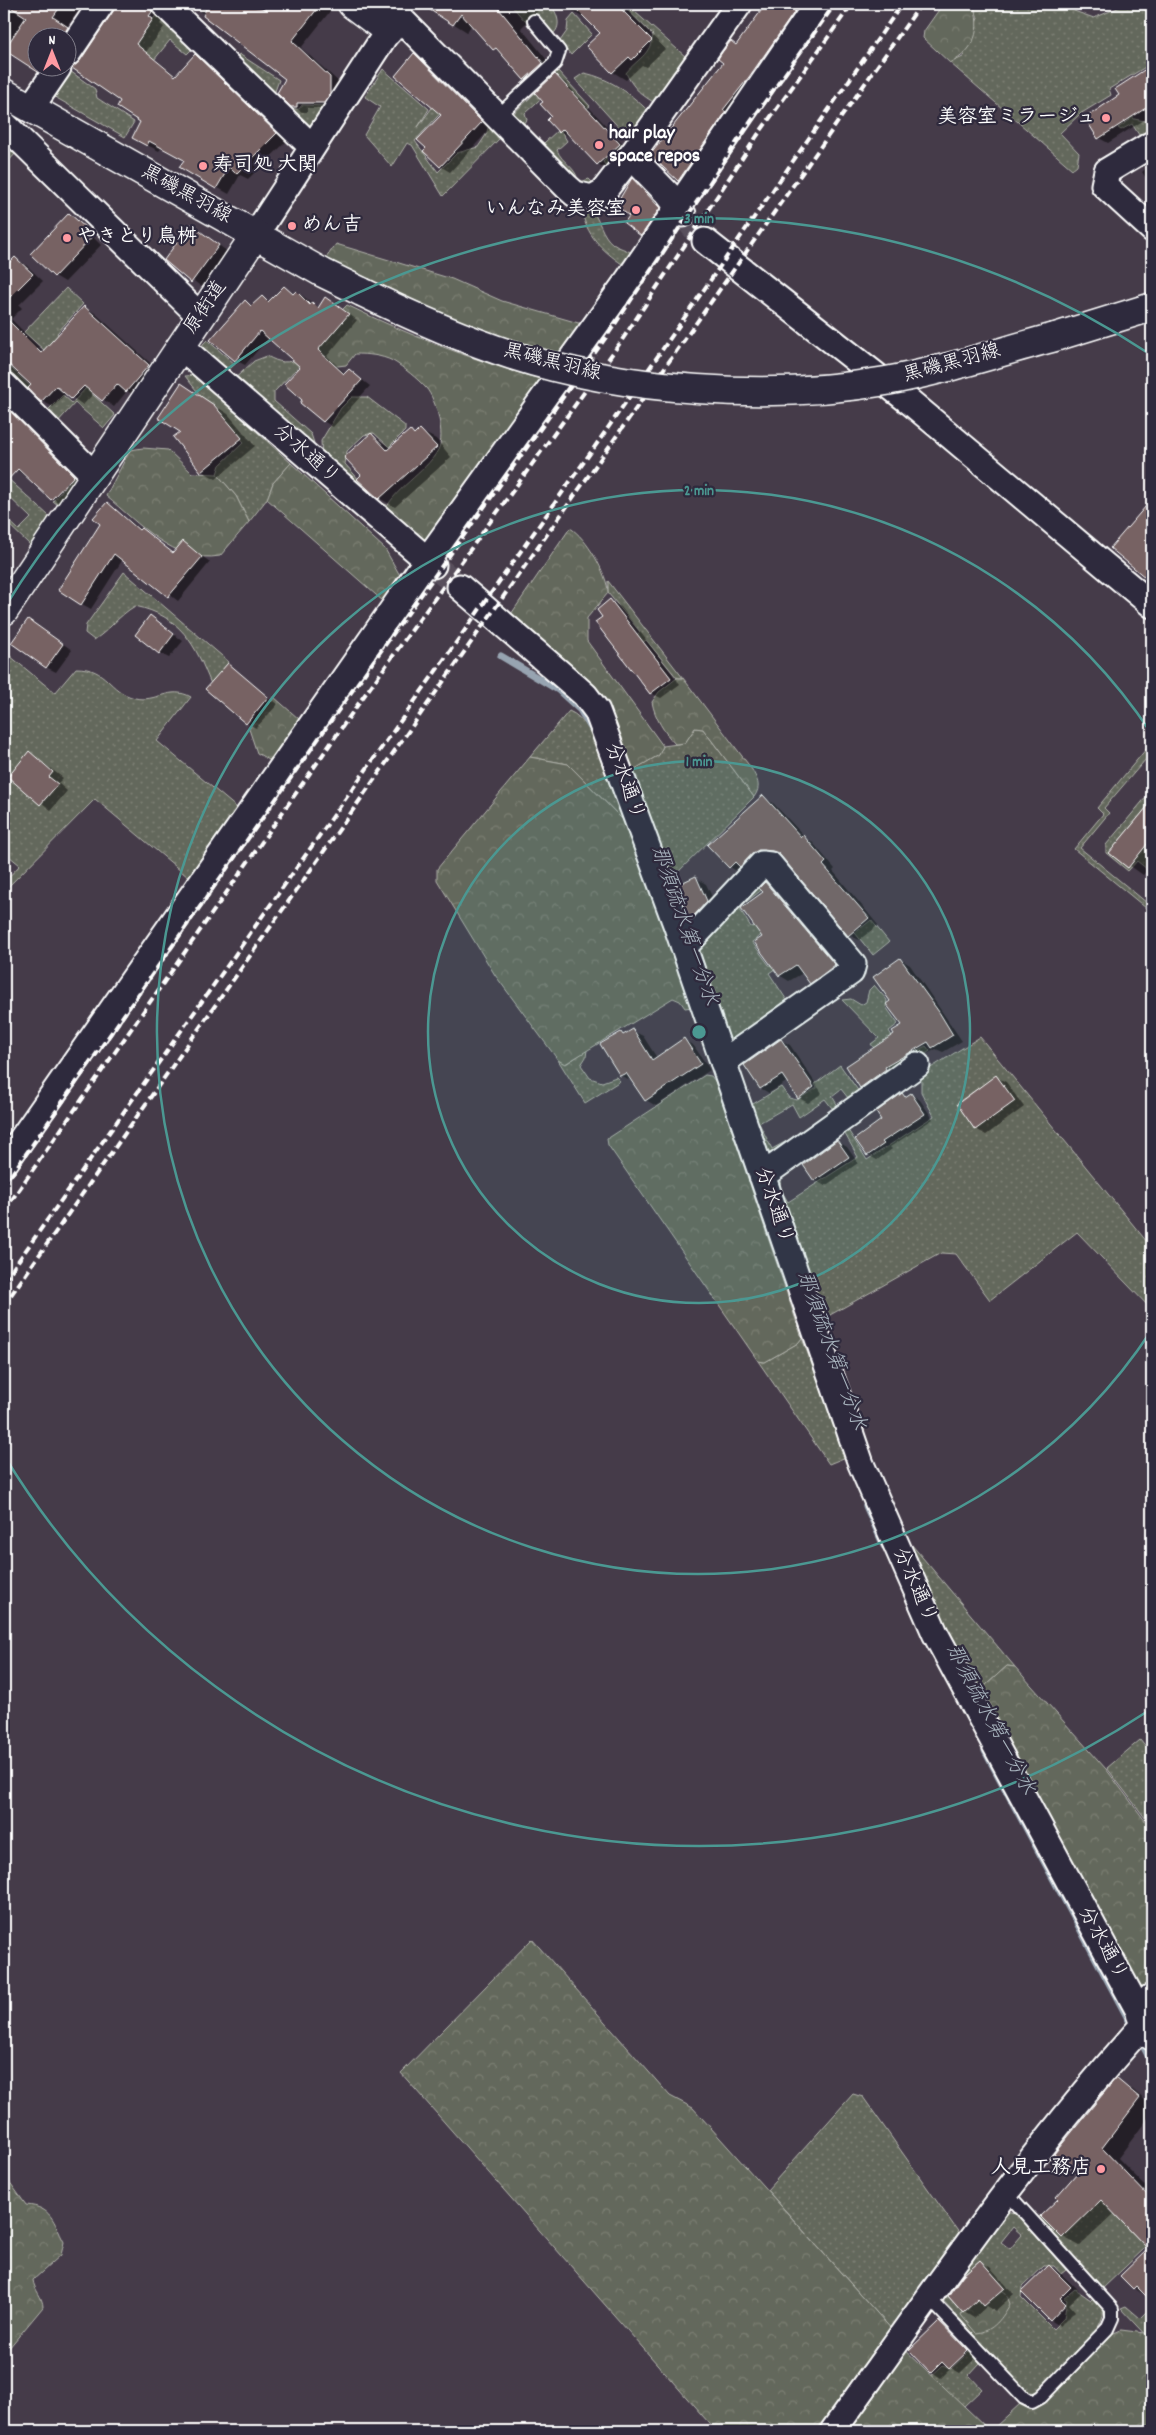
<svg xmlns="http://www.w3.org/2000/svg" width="1156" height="2435" font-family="Dekko,'Klee One',sans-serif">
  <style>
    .grass { fill: url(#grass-dots); stroke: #b2b4ad; fill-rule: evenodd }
    .forest { fill: url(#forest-crowns); stroke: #b2b4ad }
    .shadow { fill: #0007 }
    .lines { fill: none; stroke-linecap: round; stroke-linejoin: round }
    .stream { stroke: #97a4b1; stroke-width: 7 }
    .building { fill: #776264; stroke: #fff }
    .street-tunnel { stroke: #584f5b; stroke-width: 25; stroke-dasharray: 25 12; stroke-linecap: butt }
    .lane-casing { stroke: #fff; stroke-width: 16 }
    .street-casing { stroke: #fff; stroke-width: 29 }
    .secondary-casing { stroke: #fff; stroke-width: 31 }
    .primary-casing { stroke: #fff; stroke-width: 31 }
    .lane { stroke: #2f2a3d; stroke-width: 12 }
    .street { stroke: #2f2a3d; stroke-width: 25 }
    .secondary { stroke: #2f2a3d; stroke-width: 28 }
    .primary { stroke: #2f2a3d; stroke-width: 28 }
    .rail { stroke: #fff; stroke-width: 4; stroke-dasharray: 8 4; stroke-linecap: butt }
    .primary-bridge-casing { stroke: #fff; stroke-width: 31; stroke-linecap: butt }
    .primary-bridge { stroke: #2f2a3d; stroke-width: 28 }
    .ring { fill: none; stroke: #4b9892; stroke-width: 2.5 }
    .poi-dot { fill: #ff9aa2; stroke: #2f2a3d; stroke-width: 2 }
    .labels { text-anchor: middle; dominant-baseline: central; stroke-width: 4.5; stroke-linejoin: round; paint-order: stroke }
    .poi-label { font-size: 20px; font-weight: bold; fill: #fff; stroke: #2f2a3d; text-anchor: start }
    .street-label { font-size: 20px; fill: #fff; stroke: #2f2a3d }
    .water-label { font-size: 21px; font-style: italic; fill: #a8b4be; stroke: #2f2a3d }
    .centre { fill: #4b9892; stroke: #2f2a3d; stroke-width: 2.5 }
    .ring-label { font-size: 15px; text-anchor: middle; font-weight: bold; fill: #4b9892; stroke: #2f2a3d; stroke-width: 4.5; stroke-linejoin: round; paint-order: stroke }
  </style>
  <defs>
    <pattern id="grass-dots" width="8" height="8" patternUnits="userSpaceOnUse" patternTransform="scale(1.25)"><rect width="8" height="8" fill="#64685b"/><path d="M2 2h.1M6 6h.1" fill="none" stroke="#7b7f74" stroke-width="1.8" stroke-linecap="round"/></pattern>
    <pattern id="forest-crowns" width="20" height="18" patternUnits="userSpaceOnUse" patternTransform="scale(1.25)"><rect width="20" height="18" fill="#64685b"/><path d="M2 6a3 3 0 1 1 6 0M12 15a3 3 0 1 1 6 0" fill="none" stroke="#7b7f74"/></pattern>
  </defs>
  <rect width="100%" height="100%" fill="#453b49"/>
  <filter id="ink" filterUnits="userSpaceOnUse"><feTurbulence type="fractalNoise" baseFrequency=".02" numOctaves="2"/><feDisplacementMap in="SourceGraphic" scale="10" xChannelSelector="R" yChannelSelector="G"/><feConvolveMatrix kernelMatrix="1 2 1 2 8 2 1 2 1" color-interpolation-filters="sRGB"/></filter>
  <g filter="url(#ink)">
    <!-- grass -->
    <path class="grass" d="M510 4H551C556 13 563 25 553 34L537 15 525 21Z
      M626 4 686 57 657 104C642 96 633 88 626 73 638 58 650 56 653 35L622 5Z
      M973 4H1070L1074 11 1094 18 1127 4H1140L1152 10V63L1109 89 1111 95 1080 114 1060 133 1079 153 1077 165 1072 169 950 63 963 57 978 18Z
      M159 11 195 46 187 54 170 40 150 65 131 51Z
      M574 14 592 34 571 55 560 41 567 31 568 21Z
      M239 54 279 80 273 97 235 61Z
      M383 69 429 109 418 127 439 98 447 106 415 141 438 172 457 153 478 147 486 135 489 125 504 134 443 196 412 145 407 143 392 167 364 135 380 107 365 97Z
      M70 71 95 89 97 98 134 122 125 137 53 96Z
      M558 71 590 106 561 131 567 141 557 150C562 163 575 166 578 180L583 181 589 179 594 184 586 187 532 141 536 137 544 143 558 130 557 84 525 113 527 120 521 128 511 116Z
      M584 73C610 78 633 95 651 114L632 142 575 79Z
      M302 105 327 106 312 128 307 130 286 109H299Z
      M1125 106 1134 119 1145 121 1152 131 1141 138 1132 124 1121 130 1118 128 1130 120 1123 109Z
      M4 137 18 151 4 166Z
      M622 144 626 148 608 169 603 162Z
      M590 209C600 218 601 235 613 244 618 248 626 249 632 253L622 264C603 251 585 234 582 210Z
      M66 288 83 304 57 333 94 387 90 392 115 415 104 428 75 403 55 425 44 414 63 395 72 403 86 388 24 332Z
      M207 340 235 364 225 374 202 352 203 344Z
      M267 356C279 363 288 364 300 358L301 364 274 392V401L311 434 314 443 305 447 232 381 254 361Z
      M8 365 43 399 35 407 4 375V368Z
      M194 375 291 463 273 483 267 499 249 522 236 496 217 474 220 465 244 442 204 400 185 376Z
      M352 397H367L405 426V431L389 447 374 433 364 435 347 451 345 464 379 502 387 505 384 514 322 458 321 441 341 408Z
      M82 472 58 505 53 501 77 473Z
      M4 475 49 516 47 522 30 545 4 520V516L19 530 31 518 4 492Z
      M124 572 229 662 211 684C195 644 181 616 135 606 118 616 111 629 94 640L85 633 86 625Z
      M608 581 683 678H677L646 640 627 654 622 647 640 632 608 593Z
      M4 651 55 693 76 668C109 668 107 691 135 698 156 703 170 685 191 697L157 741 237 808 188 877 95 799 4 891V882L20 865 4 852Z
      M569 711C599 723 617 794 626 823L568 764 530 757Z
      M695 728 703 729 754 797 671 879 688 920 697 917 700 921 690 928 683 926 628 773 659 755 663 746 685 743Z
      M1152 742V752L1104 808 1109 813 1080 848 1152 907V913L1074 849 1103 814 1097 808Z
      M1152 790V801L1109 853 1128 868 1152 838V873L1137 861 1128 871 1106 853V845Z
      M760 875 772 882 741 906V911L751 927 779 922 752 942 769 965 773 966 798 953 769 973 790 1005 727 1044 693 949Z
      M871 920 889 942 873 955 855 933Z
      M874 985 887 1000 886 1007 898 1024 889 1031 903 1054 906 1056 926 1046 930 1051 894 1076 871 1044 879 1038 842 1000 851 999 861 1005 866 1002 869 990Z
      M980 1037 1152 1248V1310L1077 1232 990 1300 956 1254 941 1253 821 1320 770 1177 786 1171 780 1180 781 1190 788 1202 858 1157 841 1127H846L867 1160 934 1116 921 1092V1074ZM996 1076 995 1096 1004 1109 975 1130 957 1103Z
      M587 1050 586 1057 581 1065 590 1078 602 1082 616 1077 620 1081 585 1103 558 1060 566 1064Z
      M840 1065 862 1096 852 1103 841 1089 832 1096 838 1106 832 1108 825 1099 799 1117 792 1104 759 1123 772 1149 807 1130 773 1158 765 1156 748 1107 781 1087 789 1098 797 1100 817 1088 815 1084Z
      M802 1338 846 1457 829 1464 758 1361 765 1362 798 1343Z
      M906 1538 1015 1667 1007 1666 975 1695Z
      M1140 1740 1152 1755V1827L1107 1768Z
      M853 2094 863 2097 962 2237 894 2332 767 2190Z
      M1099 2198 1146 2247 1101 2290 1036 2219 1040 2216 1062 2238Z
      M1007 2211 1016 2213 1066 2270 1061 2274 1054 2266H1044L1022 2287 1021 2297 1053 2329 1064 2318 1067 2300 1064 2298 1075 2289 1091 2300 1093 2298 1104 2310C1101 2339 1056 2373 1035 2393L1026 2391 939 2296ZM1013 2227 1022 2235 1010 2249 1001 2242ZM980 2260 1005 2288 963 2313 944 2292Z
      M1126 2306 1140 2318 1152 2306V2341L1121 2308Z
      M969 2352 980 2363 969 2375 982 2389 963 2407 931 2376 942 2366 951 2369Z"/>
    <!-- forest -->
    <path class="forest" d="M943 4H973C982 29 975 51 950 63L923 38 924 31Z
      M336 244 452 279 502 301 582 324 569 355C483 336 404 298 326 258Z
      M347 305C412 337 478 362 547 381L426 550 384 514C391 490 426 473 438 450 446 435 436 399 426 388 418 379 403 367 393 361 381 355 367 354 355 354L346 365 313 369 318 334Z
      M143 448 168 450 192 473 217 474 236 496 249 522 220 556C174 564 139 523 106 496L130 450Z
      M291 463 385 549 402 579 384 602 267 499 273 483Z
      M570 528C586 537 608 575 608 593L587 618V641L663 746 659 755 628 773 604 711 507 620Z
      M677 678H683L751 768C757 779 762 786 754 797L703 729 695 728 685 743 675 744C664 732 655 718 652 702L659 692Z
      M274 697 299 719 300 727 287 747 269 760 257 753 249 729Z
      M530 757 568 764 626 823 692 1007 685 1008 680 1001 673 998 565 1064 558 1060 495 975 437 880V869Z
      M705 1075 711 1076 715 1081 802 1338 798 1343 765 1362 758 1361 608 1145 607 1139Z
      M1007 1666 1015 1667 1106 1769 1152 1830V1979L1147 1986H1133L975 1695Z
      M532 1939 670 2096 693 2108 894 2332 899 2344 987 2428 995 2427 1021 2403 1109 2335 1121 2330 1145 2333 1152 2340V2431H716L401 2073Z
      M4 2174 26 2205C52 2207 53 2221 64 2242L61 2255 33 2280C34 2290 43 2297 43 2307L4 2354Z
      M995 2286 1006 2293 1010 2304C1003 2317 993 2332 976 2333L961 2315 964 2307Z"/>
    <!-- shadow -->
    <path class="shadow" d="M4 4H83L67 27 82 36 38 38V68H64L53 80 4 48Z
      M120 4H159L164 19 160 24 164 27 146 52 176 76 195 56 207 62 288 140 248 179 240 175 229 194 181 167 185 159 162 147 159 151 145 144 142 122 81 62Z
      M191 4H322L331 10 301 48 340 83 334 108H307V112H302L292 106 287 79Z
      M428 4H545L521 28 556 71 538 87 525 80 472 24 467 32 426 6Z
      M564 4H630L626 8 665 49 646 67 642 65 626 80 613 72 587 46 602 33 586 17 584 18 570 10Z
      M768 4H814L689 186 679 180 652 155Z
      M414 54 424 60 491 128 450 172 440 166 443 115Z
      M1152 67V115L1108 143 1099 138 1121 96 1117 89Z
      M555 76 565 82 629 150 608 170 598 164 571 136 570 137 560 132 545 102Z
      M1152 163V187L1142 172Z
      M633 180 643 185 670 214 651 241 641 235 631 216Z
      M69 214 96 236 94 238 101 245 65 282 55 276 31 254Z
      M200 231 228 252 202 287 165 260Z
      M15 258 26 265 43 281 19 305 22 308 11 319 44 352 85 307 96 314 160 372 138 397 127 391 114 407 94 393 83 405 66 393 53 407 42 401 16 377H11L4 384V270Z
      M285 288 295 294 297 292 319 308 335 304 357 320 327 356 346 374 349 370 370 386 333 427 323 421 302 367 269 337 245 365 235 360 245 302 253 306 262 297 270 302Z
      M195 393 228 414 255 446 216 479 202 471 182 432Z
      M4 401 84 483 63 506 4 460Z
      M420 431 436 439 451 457 395 507 379 498 363 475 371 434 391 448 410 432 416 435Z
      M1152 500V581L1112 548Z
      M107 504 174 554 183 542 210 562 178 601 123 559 91 609 82 604Z
      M611 601 621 607 680 684 661 698 651 693 603 617Z
      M150 617 183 641 169 658 159 653Z
      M39 627 72 650 56 672 46 667Z
      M228 664 272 702 274 701 278 704 256 728 246 723Z
      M30 753 63 778 58 783 67 791 51 810 9 777Z
      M763 797 773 803 806 838 813 843 835 869 833 871 878 925 859 940 849 935 783 856 768 855 740 873 730 867Z
      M1152 803V864L1143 875 1111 852Z
      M696 878 706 884 717 907 700 925 691 919Z
      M765 883 775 889 844 971 820 988 810 983 803 973 789 981 779 975 765 892Z
      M900 959 910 965 962 1041 943 1052 936 1049 894 1073 871 1093 861 1087 904 1025 892 1001Z
      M633 1031 643 1036 657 1058 684 1040 694 1046 710 1070 656 1106 646 1100 633 1081 621 1076 602 1045 621 1033 625 1035Z
      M781 1040 790 1045 822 1093 808 1103 799 1098 788 1081 769 1093 760 1088Z
      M996 1077 1006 1082 1024 1107 986 1135 976 1129Z
      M911 1094 920 1100 933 1119 890 1147 892 1149 877 1160 868 1155 857 1139 883 1121 902 1095 907 1097Z
      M837 1141 847 1147 858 1163 825 1186 815 1180Z
      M1116 2080 1133 2090 1152 2106V2113L1118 2158 1152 2193V2300L1134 2288 1150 2249 1115 2213 1080 2246 1063 2237 1060 2199 1078 2173Z
      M980 2262 990 2267 1014 2294 995 2311 987 2306 974 2318 964 2312Z
      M1049 2266 1059 2272 1081 2293 1069 2304 1075 2311 1060 2326 1050 2320Z
      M939 2322 949 2328 977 2357 960 2373 951 2368 941 2378 932 2372Z"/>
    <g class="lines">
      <!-- stream -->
      <path class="stream" d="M501 656 558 690 580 710 591 728
        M866 1506 884 1546
        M985 1751 1132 2026
        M1140 2040 1152 2063"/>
    </g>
    <!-- building -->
    <path class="building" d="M6 4H62L53 17 68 27 61 38H38V68H41L38 72 4 50 26 17Z
      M118 4H150L152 12 149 16 153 19 136 44 175 76 195 54 277 133 236 174 229 167 216 189 179 167 184 160 149 141 147 146 132 138 140 122 117 107 120 101 72 68 80 61Z
      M208 4H242L266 9 270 4H321L292 41 330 77V94L324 103H297V107H291L277 93 285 79 203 16Z
      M421 4H495L543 63 524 80 496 48 493 50 461 14 453 25Z
      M571 4H616L652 40 632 60 629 57 612 73 586 46 600 33Z
      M766 4H800L749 77 723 110 726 112 678 181 650 155 723 63 718 59 722 52 731 41 736 45Z
      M414 53 482 122 440 167 423 151 426 148 417 140 441 115 395 76Z
      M1152 65V104L1098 139 1085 118 1119 95 1115 89Z
      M555 74 620 144 597 165 563 129 559 133 547 120 551 116 540 104 543 102 535 93Z
      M632 178 660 208 641 236 624 223 629 216 616 205Z
      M69 213 87 229 85 232 91 238 54 277 30 254Z
      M190 224 219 245 191 283 164 260Z
      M15 257 33 274 4 303V268Z
      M284 286 293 294 296 291 310 305 312 302 318 308 325 297 349 314 318 350 344 374 349 369 362 380 323 422 300 403 302 400 284 384 300 367 260 331 235 361 210 340 245 300 251 306 262 296 268 302Z
      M84 306 149 365 126 392 117 384 102 401 84 386 71 399 56 386 41 402 28 388 31 385 4 360V316L41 353Z
      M181 383 214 405 242 438 201 472 173 437 180 432 158 418Z
      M4 405 74 476 51 500 18 469 4 484Z
      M420 429 437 447 379 499 357 479 361 475 344 457 371 433 387 450 410 430 414 435Z
      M1152 499V583L1110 548Z
      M107 502 139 530 141 528 173 553 183 541 202 557 168 597 114 554 81 605 58 590 100 524 93 518Z
      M610 599 671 678 650 694 595 622 602 617 597 610Z
      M150 615 174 634 159 654 135 635Z
      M28 619 63 644 46 668 11 643Z
      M228 663 268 697 246 724 205 689Z
      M29 751 53 772 49 777 58 784 40 805 8 777Z
      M763 795 801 837 803 835 826 862 823 865 869 918 848 936 780 855 772 851 758 850 740 867 735 862 729 868 707 845Z
      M1152 801V838L1128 868 1109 853Z
      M696 876 707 901 690 920 677 885Z
      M765 882 835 965 810 984 796 965 779 976 754 942 762 937 741 908 763 892 759 888Z
      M900 958 939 1012 953 1035 932 1048 928 1042 885 1067 886 1069 860 1088 846 1066 894 1034 892 1031 902 1025 886 1004 890 1001 873 977Z
      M633 1029 652 1060 684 1038 701 1064 645 1101 626 1073 620 1076 600 1044 621 1032 623 1035Z
      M781 1039 814 1087 798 1099 782 1075 760 1089 744 1065Z
      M996 1075 1015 1101 975 1130 957 1104Z
      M902 1093 905 1097 911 1093 925 1114 882 1142 884 1144 867 1156 855 1139 881 1120 876 1112Z
      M837 1140 849 1157 814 1181 803 1165Z
      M1116 2078 1140 2098 1102 2148 1152 2200V2302L1136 2286 1133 2289 1120 2276 1148 2249 1101 2200 1062 2238 1040 2216 1058 2199 1056 2197 1077 2173 1054 2154Z
      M980 2260 1005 2288 984 2306 978 2299 963 2313 948 2296 963 2275Z
      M1049 2265 1071 2287 1060 2298 1066 2304 1050 2321 1021 2292Z
      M939 2321 968 2351 949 2369 942 2362 931 2373 909 2350Z"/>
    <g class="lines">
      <!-- street-tunnel -->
      <path class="street-tunnel" d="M683 214 705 241
        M433 565 460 587"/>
      <!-- lane casing -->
      <g class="lane-casing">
        <path id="lane" d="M498 116 555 63 559 51 534 21
          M929 2298 1024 2398 1032 2402 1041 2397 1107 2329 1112 2318V2309L1007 2193"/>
      </g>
      <!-- street casing -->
      <g class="street-casing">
        <path id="street" d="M164 4 312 147
          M398 16 567 187 575 194 592 198 603 192 634 152 739 4
          M68 53 101 4
          M30 109 58 68
          M4 124 200 316
          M1152 144 1107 171 1104 185 1152 229
          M631 156 668 194 683 214
          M256 234 399 14
          M705 241 910 402 1152 605
          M180 346 433 565
          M4 385 94 475
          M460 587 568 680 585 695 597 711 677 927 861 1464 935 1633 1141 2015
          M684 947 762 864 770 865 853 964 851 972 723 1062
          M4 1164 427 560 628 280 817 4
          M762 1176 917 1065
          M833 2431C933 2292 1030 2150 1145 2023"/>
      </g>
      <!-- secondary casing -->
      <g class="secondary-casing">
        <path id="secondary" d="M352 4 388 31
          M4 611 256 234
          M1152 1998 1141 2015 1152 2036"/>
      </g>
      <!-- primary casing -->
      <g class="primary-casing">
        <path id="primary" d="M4 93 323 273 362 292
          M1055 337 1152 307"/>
      </g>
      <!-- lane -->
      <use href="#lane" class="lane"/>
      <!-- street -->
      <use href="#street" class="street"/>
      <!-- secondary -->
      <use href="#secondary" class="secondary"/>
      <!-- primary -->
      <use href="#primary" class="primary"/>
      <!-- rail -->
      <path class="rail" d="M4 1185 352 691 609 333 747 127 835 4
        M4 1211 361 700 620 343 757 136 852 4
        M4 1281 603 435 902 4
        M4 1305 921 4"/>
      <!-- primary-bridge casing -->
      <g class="primary-bridge-casing">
        <path id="primary-bridge" d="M362 292C411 316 460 338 512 355 623 391 771 401 886 381 943 371 999 352 1055 337"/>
      </g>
      <!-- primary-bridge -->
      <use href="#primary-bridge" class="primary-bridge"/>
    </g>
  </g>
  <!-- distance rings -->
  <circle cx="699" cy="1032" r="271" fill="#4b9892" fill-opacity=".12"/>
  <g class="ring">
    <circle cx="699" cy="1032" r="271"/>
    <path d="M1151 1331A542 542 0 1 1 1151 733"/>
    <path d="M1148 1711A814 814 0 0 1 5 1457M5 607A814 814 0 0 1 1148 353"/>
  </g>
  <!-- markers -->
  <g class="poi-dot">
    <circle cx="1106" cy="118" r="5"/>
    <circle cx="599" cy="145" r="5"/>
    <circle cx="203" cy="166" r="5"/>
    <circle cx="636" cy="210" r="5"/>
    <circle cx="292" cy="226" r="5"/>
    <circle cx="67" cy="238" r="5"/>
    <circle cx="1101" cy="2169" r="5"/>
  </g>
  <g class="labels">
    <!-- poi labels -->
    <g class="poi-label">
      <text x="1096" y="118" text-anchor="end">美容室ミラージュ</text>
      <text x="609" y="134">hair play<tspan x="609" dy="23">space repos</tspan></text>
      <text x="213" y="166">寿司処 大関</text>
      <text x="626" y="210" text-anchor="end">いんなみ美容室</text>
      <text x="302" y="226">めん吉</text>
      <text x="77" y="238">やきとり鳥桝</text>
      <text x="1091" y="2169" text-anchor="end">人見工務店</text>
    </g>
    <!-- street labels -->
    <g class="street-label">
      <text transform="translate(186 195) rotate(29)">黒磯黒羽線</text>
      <text transform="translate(206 308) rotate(-56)">原街道</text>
      <text transform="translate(552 363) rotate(14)">黒磯黒羽線</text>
      <text transform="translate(952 364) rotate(-15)">黒磯黒羽線</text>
      <text transform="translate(306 455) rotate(41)">分水通り</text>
      <text transform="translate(624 782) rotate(70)">分水通り</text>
      <text transform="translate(773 1206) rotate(71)">分水通り</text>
      <text transform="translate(914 1586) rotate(66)">分水通り</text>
      <text transform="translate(1102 1944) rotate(61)">分水通り</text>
    </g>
    <!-- water labels -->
    <g class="water-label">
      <text transform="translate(683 926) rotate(71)">那須疏水第一分水</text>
      <text transform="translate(830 1351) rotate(70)">那須疏水第一分水</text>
      <text transform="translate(989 1720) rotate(62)">那須疏水第一分水</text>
    </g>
  </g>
  <circle cx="699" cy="1032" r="8" class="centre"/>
  <g class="ring-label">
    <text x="699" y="223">3 min</text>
    <text x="699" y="495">2 min</text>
    <text x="699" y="766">1 min</text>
  </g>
  <!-- margin -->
  <rect width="1156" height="2435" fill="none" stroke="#2f2a3d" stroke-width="20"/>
  <rect x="10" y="10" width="1136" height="2415" fill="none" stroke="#fff" stroke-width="2" filter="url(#ink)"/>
  <!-- north arrow -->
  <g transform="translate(52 52)"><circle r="24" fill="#2f2a3d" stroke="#827f8b"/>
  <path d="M0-4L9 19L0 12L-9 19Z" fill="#ff9aa2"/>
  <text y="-8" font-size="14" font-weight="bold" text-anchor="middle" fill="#ffffff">N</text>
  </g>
</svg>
